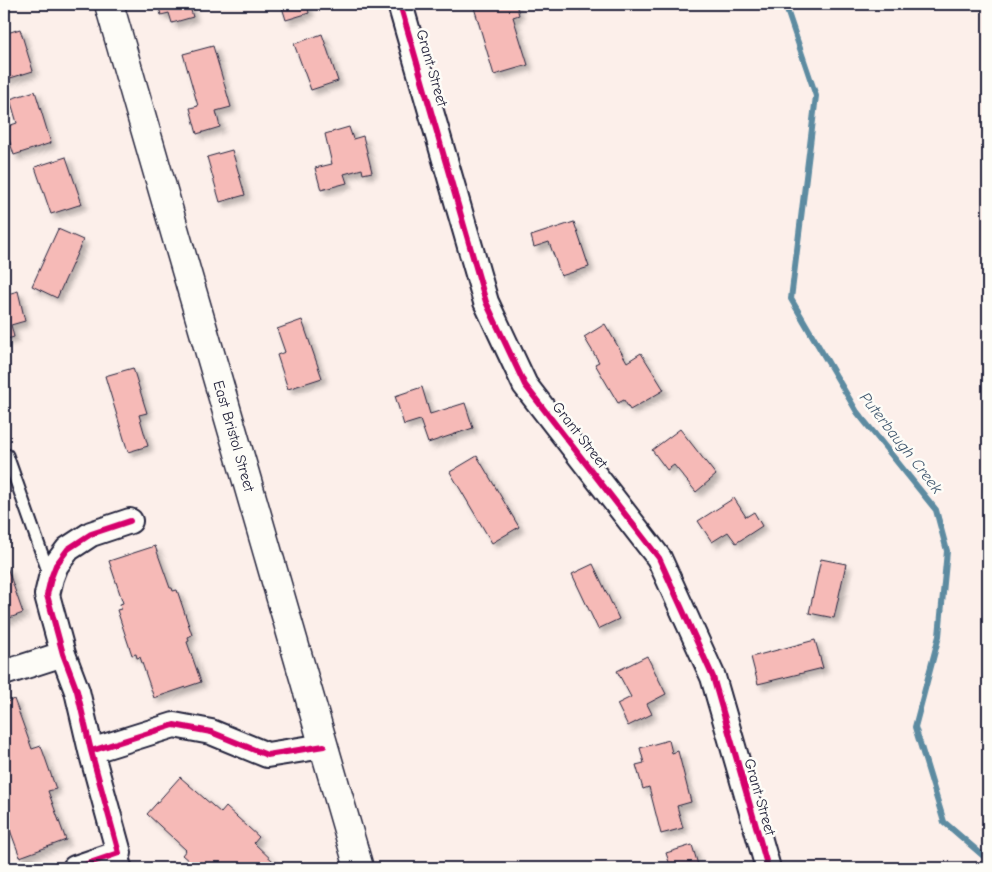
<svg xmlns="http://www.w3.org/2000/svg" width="992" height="872" font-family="'Comic Neue',sans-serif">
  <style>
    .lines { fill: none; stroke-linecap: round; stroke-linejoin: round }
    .stream { stroke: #5d8ba1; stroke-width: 6 }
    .building { fill: #f6bab7; stroke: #22223b; filter: url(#shadow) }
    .lane-casing { stroke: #22223b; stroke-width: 15 }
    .street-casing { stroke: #22223b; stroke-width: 28 }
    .secondary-casing { stroke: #22223b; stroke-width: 31 }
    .lane { stroke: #fdfcf7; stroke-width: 11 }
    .street { stroke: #fdfcf7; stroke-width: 24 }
    .secondary { stroke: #fdfcf7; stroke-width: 28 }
    .cycleway-casing { stroke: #fdfcf7; stroke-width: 9 }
    .cycleway { stroke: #d6006c; stroke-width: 6 }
    .labels { text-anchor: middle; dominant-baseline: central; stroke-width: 5; stroke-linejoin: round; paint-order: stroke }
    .street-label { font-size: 15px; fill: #22223b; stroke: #fdfcf7 }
    .water-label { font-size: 16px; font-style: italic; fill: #40576e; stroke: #fdfcf7 }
  </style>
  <defs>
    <filter id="shadow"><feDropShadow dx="4.5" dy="4.5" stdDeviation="2.5" flood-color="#0004"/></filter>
  </defs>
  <rect width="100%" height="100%" fill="#fcefea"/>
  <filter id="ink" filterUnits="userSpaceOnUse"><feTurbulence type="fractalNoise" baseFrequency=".02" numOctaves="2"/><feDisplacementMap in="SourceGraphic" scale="10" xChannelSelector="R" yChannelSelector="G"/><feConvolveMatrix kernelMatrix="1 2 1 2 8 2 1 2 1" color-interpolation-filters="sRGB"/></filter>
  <g filter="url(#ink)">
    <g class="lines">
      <!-- stream -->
      <path class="stream" d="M785 4 816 96 791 299 857 412 936 510 947 551 939 636 915 727 944 822 988 860"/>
    </g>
    <!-- building -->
    <path class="building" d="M158 4H189L193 17 172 23 169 13 161 15Z
      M281 4H307L309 13 286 20Z
      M473 4H516L519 15 513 17 528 65 494 75Z
      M20 29 33 71 4 80V34Z
      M322 34 338 81 311 90 294 44Z
      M213 46 231 107 216 111 220 127 197 134 190 108 198 106 183 54Z
      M35 91 51 143 14 155 5 127 17 123 10 99Z
      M349 127 353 139 363 136 372 172 363 174 362 169 344 174 347 183 321 190 315 168 332 164 325 134Z
      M232 150 245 195 220 202 207 157Z
      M66 157 82 204 51 214 35 167Z
      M574 222 589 267 561 276 549 242 534 247 531 236Z
      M58 229 83 240 57 298 32 286Z
      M18 291 25 321 11 325 14 337 4 340V295Z
      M302 320 322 378 288 389 277 355 285 352 277 329Z
      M605 324 627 362 641 353 664 390 630 410 624 400 618 403 595 364 599 362 584 337Z
      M133 368 147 413 139 415 148 446 128 452 105 376Z
      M422 387 430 414 465 403 473 428 428 443 420 420 404 425 395 396Z
      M680 429 716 475 696 492 674 465 667 470 652 450Z
      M477 456 519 527 492 543 450 472Z
      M734 498 746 517 754 512 762 526 736 543 728 532 712 542 698 521Z
      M155 546 170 588H172L173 591 177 590 192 635 188 637 189 641 187 642 201 682 154 698 140 657 137 658 136 654 132 655 117 610 121 609 120 604 123 603 109 561Z
      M821 559 846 564 834 618 809 613Z
      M593 564 619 619 598 629 572 574Z
      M7 567 23 613 4 620V568Z
      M815 640 823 668 758 684 751 657Z
      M647 656 666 694 647 704 652 714 628 726 617 704 631 697 617 671Z
      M14 699 32 749 41 746 56 789 48 791 66 840 20 857 4 814V703Z
      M669 740 672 753 678 751 691 802 677 806 683 828 661 834 649 787 643 789 636 765 644 763 640 748Z
      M180 777 221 813 226 807 259 837 254 843 276 864 275 866 278 868H197L182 855 186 850 147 814Z
      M692 845 699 868H671L666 853Z"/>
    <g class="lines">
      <!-- lane casing -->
      <g class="lane-casing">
        <path id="lane" d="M7 455 49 574
          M119 853 127 868"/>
      </g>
      <!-- street casing -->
      <g class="street-casing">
        <path id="street" d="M400 4 486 302 525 385 659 558 713 677 768 868
          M4 673 63 654
          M91 751 77 691 63 654 47 595 51 578 56 565 68 549 91 534 130 521
          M75 868 119 853 91 751 174 725 211 732 267 755 324 746"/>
      </g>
      <!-- secondary casing -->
      <g class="secondary-casing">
        <path id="secondary" d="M109 4 359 868"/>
      </g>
      <!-- lane -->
      <use href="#lane" class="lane"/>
      <!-- street -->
      <use href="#street" class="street"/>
      <!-- secondary -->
      <use href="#secondary" class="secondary"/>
      <!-- cycleway casing -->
      <g class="cycleway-casing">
        <path id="cycleway" d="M400 4 486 302 525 385 659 558 713 677 768 868
          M91 751 77 691 63 654 47 595 51 578 56 565 68 549 91 534 130 521
          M75 868 119 853 91 751 174 725 211 732 267 755 324 746"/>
      </g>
      <!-- cycleway -->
      <use href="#cycleway" class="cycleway"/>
    </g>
  </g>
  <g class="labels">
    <!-- street labels -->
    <g class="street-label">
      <text transform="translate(432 68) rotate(74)">Grant Street</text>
      <text transform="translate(580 435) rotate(52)">Grant Street</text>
      <text transform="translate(234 436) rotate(74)">East Bristol Street</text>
      <text transform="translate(760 797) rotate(74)">Grant Street</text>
    </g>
    <!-- water labels -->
    <g class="water-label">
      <text transform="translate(901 443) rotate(52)">Puterbaugh Creek</text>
    </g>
  </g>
  <!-- margin -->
  <rect width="992" height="872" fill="none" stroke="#fdfcf7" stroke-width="20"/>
  <rect x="10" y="10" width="972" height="852" fill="none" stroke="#22223b" stroke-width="2" filter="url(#ink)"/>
</svg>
